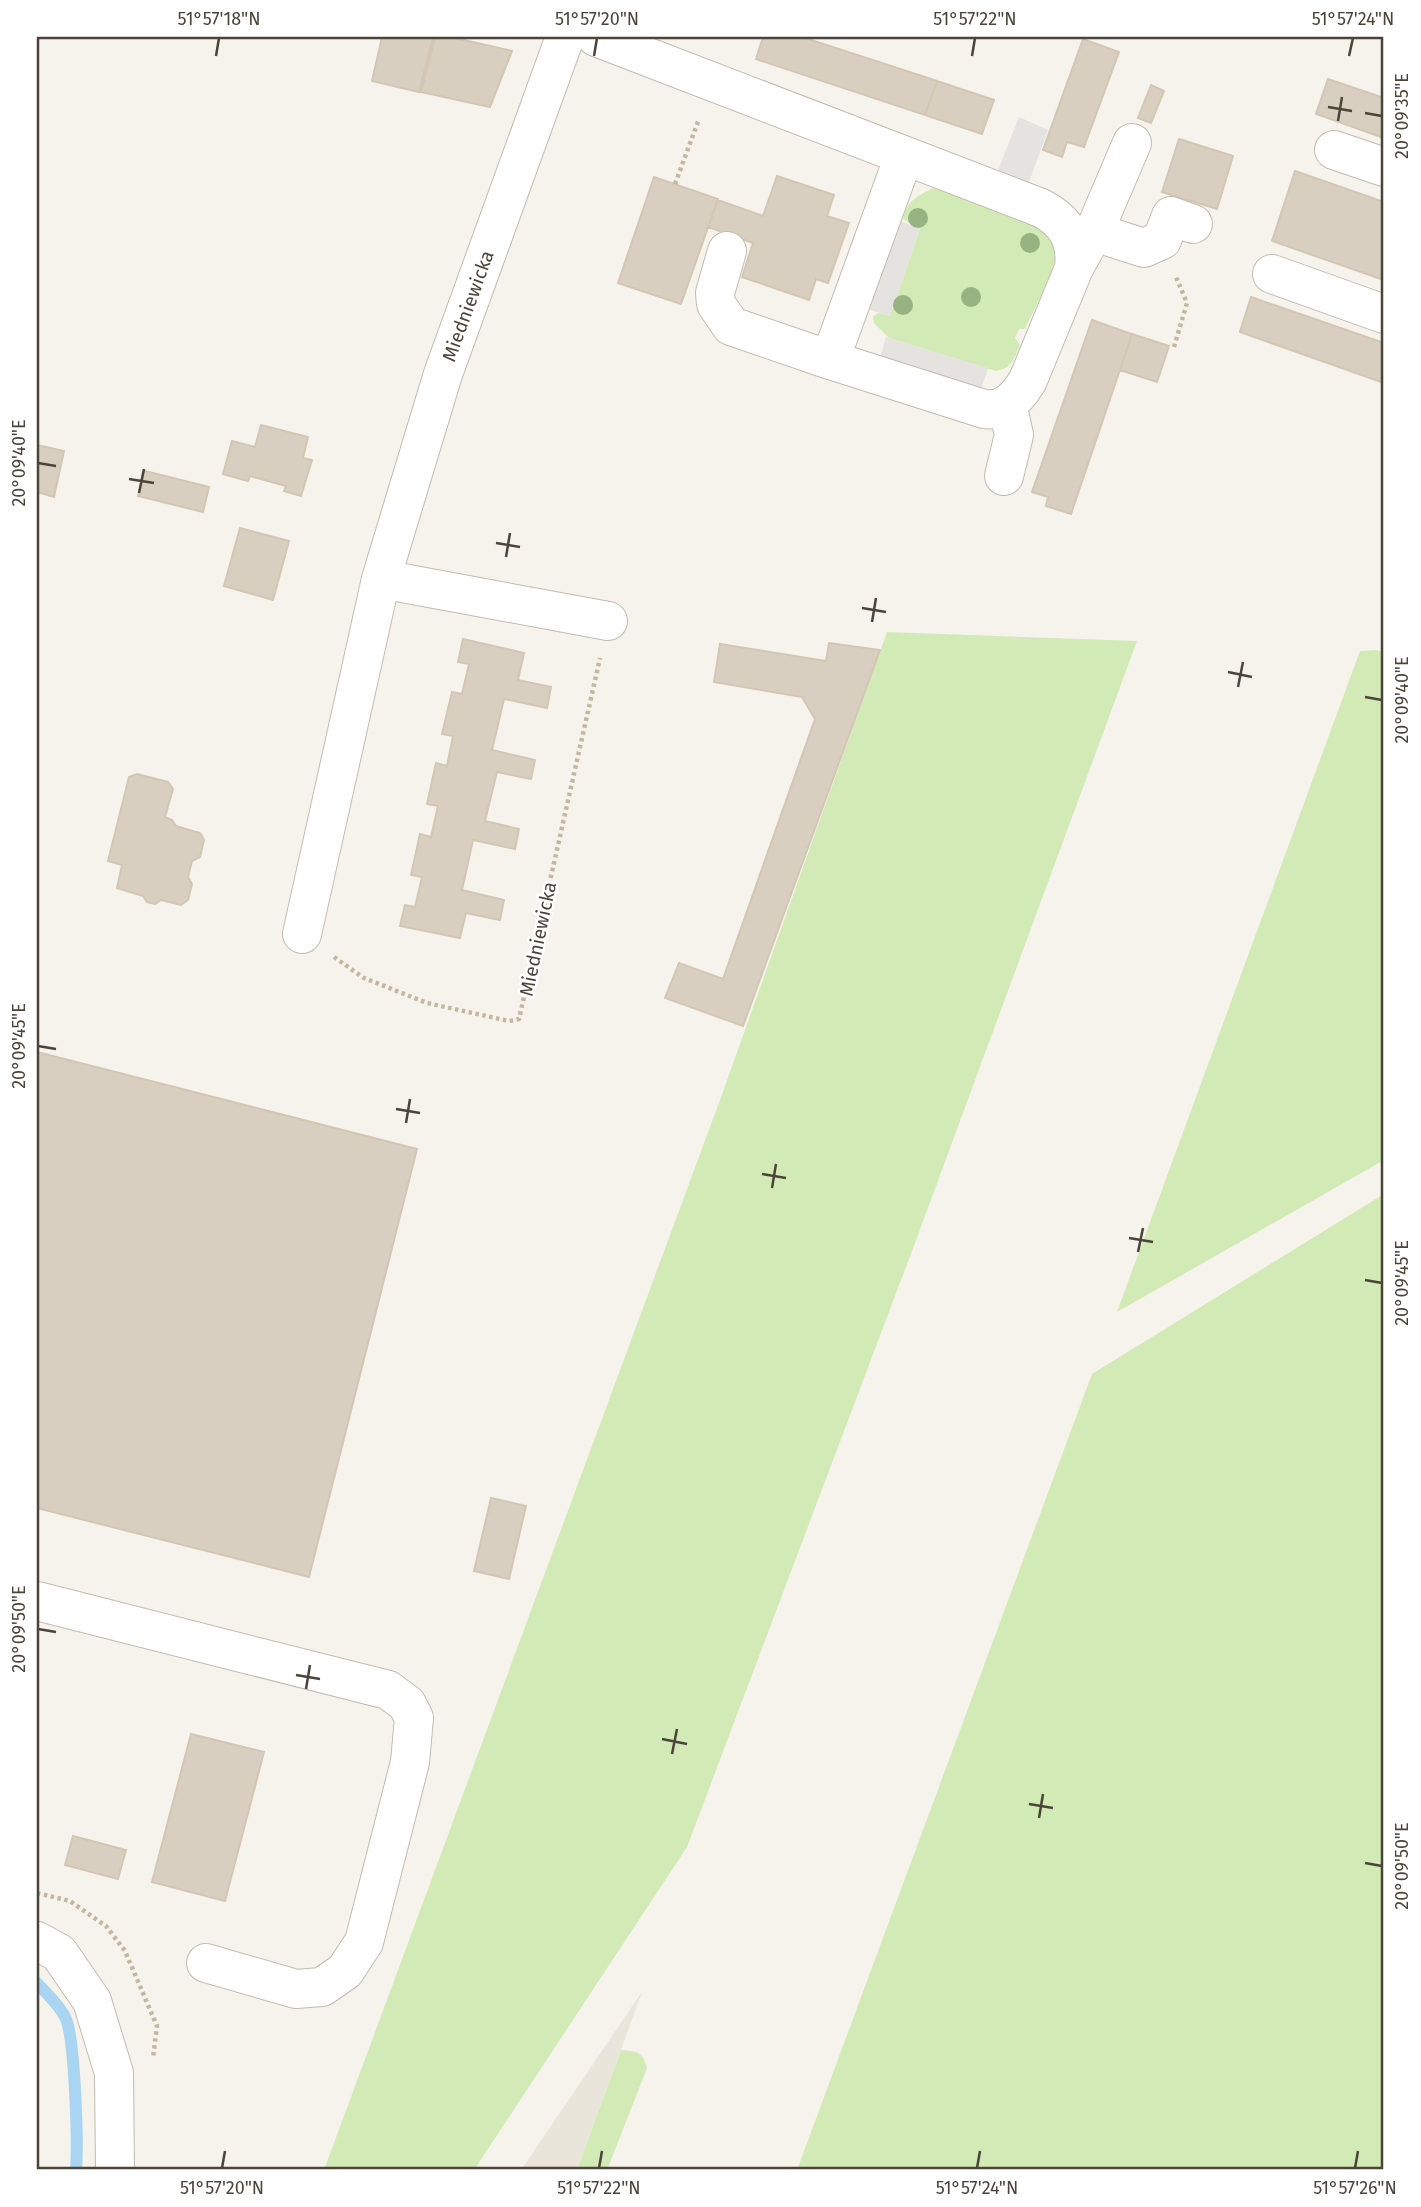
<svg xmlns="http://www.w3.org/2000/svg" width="1421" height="2207" font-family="'Fira Sans',sans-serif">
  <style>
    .residential { fill: #eae5da }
    .green { fill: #d2eab5 }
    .parking { fill: #e5e3e0 }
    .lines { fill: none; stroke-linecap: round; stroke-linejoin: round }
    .stream { stroke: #a9d4f2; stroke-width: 12 }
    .building { fill: #d8cfc1; stroke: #d3c7b4; stroke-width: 2 }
    .minor-casing { stroke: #c2bbae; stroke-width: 40 }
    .path { stroke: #c4b79f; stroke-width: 4.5; stroke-dasharray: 3.5 3.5; stroke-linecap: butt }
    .minor { stroke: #fff; stroke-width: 38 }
    .tree { fill: #97b381 }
    .ticks { fill: none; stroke: #4b4439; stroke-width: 2.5 }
    .labels { text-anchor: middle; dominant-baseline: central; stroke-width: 5; stroke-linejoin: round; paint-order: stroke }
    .street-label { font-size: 19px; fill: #4b4439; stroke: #fff }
    .neatline { fill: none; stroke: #4b4439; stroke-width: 2.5 }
    .ticks-label { font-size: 18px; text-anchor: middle; fill: #4b4439 }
  </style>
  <rect width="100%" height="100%" fill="#f6f3ec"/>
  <!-- residential -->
  <path class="residential" d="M642 1992 577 2170H521Z"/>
  <!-- green -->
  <path class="green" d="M936 187C969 197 1064 216 1054 264 1049 283 1033 311 1025 329H1019L1015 338 1020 345C1014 358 1013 368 996 371L889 338 874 323 873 316 879 313 890 316 920 229 903 219C906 200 921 194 936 187Z
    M887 632 1137 641 915 1243 687 1847 474 2170H324L720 1100Z
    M1376 650 1384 652V1160L1117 1312 1360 651Z
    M1384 1194V2170H797L1092 1374Z
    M621 2050C637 2051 643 2052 647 2068L607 2170H577Z"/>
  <!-- parking -->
  <path class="parking" d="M1019 117 1048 130 1028 185 997 173Z
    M897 220 920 229 890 316 864 308Z
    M886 337 988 368 979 396 878 365Z"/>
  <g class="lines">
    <!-- stream -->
    <path class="stream" d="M37 1983C46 1993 59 2005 65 2017 75 2034 78 2146 76 2170"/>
  </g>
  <!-- building -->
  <path class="building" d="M382 37H433L419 92 372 81Z
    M435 37H451L512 51 490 107 421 92Z
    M763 37H802L937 81 925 115 756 59Z
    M1083 39 1119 52 1084 147 1067 142 1062 157 1043 150Z
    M1328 79 1384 98V138L1316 114Z
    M937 81 994 100 982 134 925 115Z
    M1151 85 1164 91 1151 123 1138 118Z
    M1179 139 1233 156 1217 209 1162 192Z
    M1295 171 1384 202V280L1272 241Z
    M777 176 834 195 827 216 849 223 828 283 816 279 809 300 742 277 753 243 708 227 718 200 763 216Z
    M654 177 718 199 681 304 618 283Z
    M1251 297 1384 343V383L1240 332Z
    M1092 320 1132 334 1071 514 1046 506 1048 497 1032 492Z
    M1132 334 1169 346 1157 382 1120 370Z
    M261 425 308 437 303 458 312 460 301 496 284 491 286 486 250 476 248 481 223 474 232 441 255 447Z
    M37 445 64 451 54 497 37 492Z
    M145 471 209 487 203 512 138 496Z
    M240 528 289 541 273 600 224 586Z
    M463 639 524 653 518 680 551 687 547 708 504 699 492 750 535 760 531 779 497 772 485 821 519 829 515 849 473 840 462 890 504 900 500 920 466 913 460 938 400 926 405 905 415 907 422 877 411 875 420 834 431 837 438 806 427 804 436 763 447 766 453 736 442 734 452 692 462 694 469 664 458 662Z
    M829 643 880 650 743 1026 665 998 679 963 723 979 815 719 802 697 714 682 720 644 826 661Z
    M137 774 168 782 173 789 165 817 172 820 176 826 200 833 204 840 200 857 192 861 188 877 192 884 188 900 181 905 161 900 155 904 147 902 143 896 117 888 122 865 108 861 129 777Z
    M37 1052 417 1149 309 1577 37 1508Z
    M491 1498 526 1506 509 1579 474 1571Z
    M191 1734 264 1752 225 1901 152 1882Z
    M73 1836 126 1850 118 1879 65 1865Z"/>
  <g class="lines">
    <!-- minor casing -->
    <g class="minor-casing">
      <path id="minor" d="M596 37 1041 208C1066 221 1077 240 1074 268L1028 380C1018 397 1005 412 984 409L830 360 904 156
        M1334 150 1384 167
        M1094 232 1144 248 1162 240 1171 216 1193 224
        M727 251 715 293 716 304 731 326 830 360
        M1074 268 1094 232 1132 143
        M1272 274 1384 314
        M1004 476 1014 435 1007 404
        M381 579 608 621
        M302 934 381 579 443 374 565 37
        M37 1601 388 1690 407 1704 414 1718 410 1762 364 1942 345 1971 322 1987 296 1989 206 1963
        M37 1941 59 1953 92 2001 114 2073 115 2170"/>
    </g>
    <!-- path -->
    <path class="path" d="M675 184 699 119
      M1174 347 1187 303 1176 277
      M334 957 364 978 427 1003 509 1021 519 1019 600 658
      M37 1893 70 1901 106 1926 125 1951 157 2026 153 2058"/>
    <!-- minor -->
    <use href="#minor" class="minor"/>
  </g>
  <!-- trees -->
  <g class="tree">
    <circle cx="918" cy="218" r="10"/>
    <circle cx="1030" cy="243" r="10"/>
    <circle cx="971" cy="297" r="10"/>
    <circle cx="903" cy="305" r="10"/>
  </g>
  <!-- ticks -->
  <path class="ticks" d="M216 56 219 38M594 56 597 38M972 56 975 38M1349 56 1353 38M1328 107 1352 111M1365 113 1382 116M1338 121 1342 97M38 463 56 466M129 479 154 483M139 493 144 469M496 543 520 547M506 557 510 533M862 608 886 612M872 622 876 598M1228 672 1252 677M1238 687 1243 662M1365 697 1382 700M38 1046 56 1049M396 1109 420 1113M406 1123 410 1099M762 1174 786 1178M772 1188 776 1164M1129 1238 1153 1242M1138 1252 1143 1228M1365 1280 1382 1283M38 1629 56 1632M296 1675 320 1679M306 1689 310 1665M662 1739 687 1744M672 1754 677 1729M1029 1804 1053 1808M1039 1818 1043 1794M1365 1863 1382 1866M222 2168 225 2151M599 2168 602 2151M977 2168 980 2151M1355 2168 1358 2151"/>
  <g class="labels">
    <!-- street labels -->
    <g class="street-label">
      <text transform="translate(468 306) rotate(-70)">Miedniewicka</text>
      <text transform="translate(538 939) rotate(-78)">Miedniewicka</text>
    </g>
  </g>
  <!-- border -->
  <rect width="1421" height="2207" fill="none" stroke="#ffffff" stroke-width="77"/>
  <rect x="38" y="38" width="1344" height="2130" class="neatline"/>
  <g class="ticks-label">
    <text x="219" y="25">51°57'18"N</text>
    <text x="597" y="25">51°57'20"N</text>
    <text x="975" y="25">51°57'22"N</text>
    <text x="1353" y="25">51°57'24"N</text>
    <text transform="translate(1402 116) rotate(-90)" y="6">20°09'35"E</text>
    <text transform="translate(19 463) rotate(-90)" y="6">20°09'40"E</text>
    <text transform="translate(1402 700) rotate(-90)" y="6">20°09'40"E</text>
    <text transform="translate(19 1046) rotate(-90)" y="6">20°09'45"E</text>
    <text transform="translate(1402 1283) rotate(-90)" y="6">20°09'45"E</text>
    <text transform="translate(19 1629) rotate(-90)" y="6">20°09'50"E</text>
    <text transform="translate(1402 1866) rotate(-90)" y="6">20°09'50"E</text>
    <text x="222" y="2194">51°57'20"N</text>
    <text x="599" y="2194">51°57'22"N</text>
    <text x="977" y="2194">51°57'24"N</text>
    <text x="1355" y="2194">51°57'26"N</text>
  </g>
</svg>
